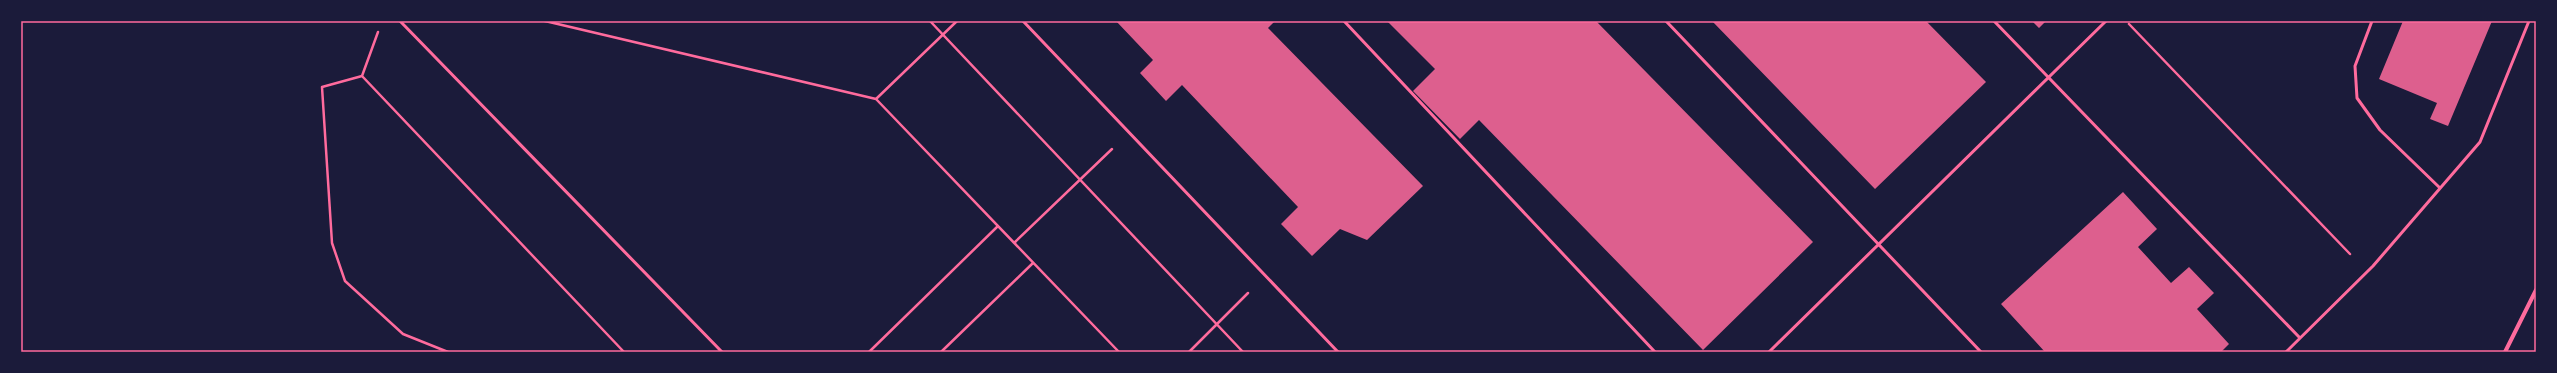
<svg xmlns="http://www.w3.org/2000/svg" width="2557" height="373" font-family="'DejaVu Sans',sans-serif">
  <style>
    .building { fill: #dd5f8e }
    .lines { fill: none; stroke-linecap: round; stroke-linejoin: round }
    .path { stroke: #ff6b9d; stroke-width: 2.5 }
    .service { stroke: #ff6b9d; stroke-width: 3 }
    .minor { stroke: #ff6b9d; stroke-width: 4 }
    .neatline { fill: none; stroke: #ff6b9d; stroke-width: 1.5 }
  </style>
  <rect width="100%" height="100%" fill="#1b1b3a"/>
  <!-- building -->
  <path class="building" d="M1116 21H1275L1268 28 1423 186 1367 240 1340 229 1312 256 1281 224 1298 207 1182 85 1166 101 1140 73 1153 60Z
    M1387 21H1596L1813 242 1703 350 1479 120 1460 139 1413 91 1435 69Z
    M1712 21H1926L1986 82 1875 189Z
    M2032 21H2046L2039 28Z
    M2403 21H2492L2448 126 2430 119 2437 103 2379 79Z
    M2123 192 2157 229 2138 247 2171 283 2189 267 2214 293 2197 309 2229 344 2221 352H2045L2001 304Z"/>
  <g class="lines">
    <!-- path -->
    <path class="path" d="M545 21 876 99 1119 352
      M930 21 1243 352
      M2129 24 2350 254
      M378 32 362 76 624 352
      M362 76 322 87 332 243 345 281 403 334 448 352
      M876 99 957 21
      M1014 243 1112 149
      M869 352 998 226
      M941 352 1033 263
      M1189 352 1248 293"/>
    <!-- service -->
    <path class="service" d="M400 21 722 352
      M1023 21 1338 352
      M1344 21 1655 352
      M1666 21 1981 352
      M1994 21 2300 338
      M2372 21 2355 66 2357 98 2380 130 2440 188
      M1769 352 2106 21
      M2286 352 2373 266 2480 142 2529 21"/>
    <!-- minor -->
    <path class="minor" d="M2505 352 2536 290"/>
  </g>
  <!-- border -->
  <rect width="2557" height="373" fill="none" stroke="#1b1b3a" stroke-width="44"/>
  <rect x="22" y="22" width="2513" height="329" class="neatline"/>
</svg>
